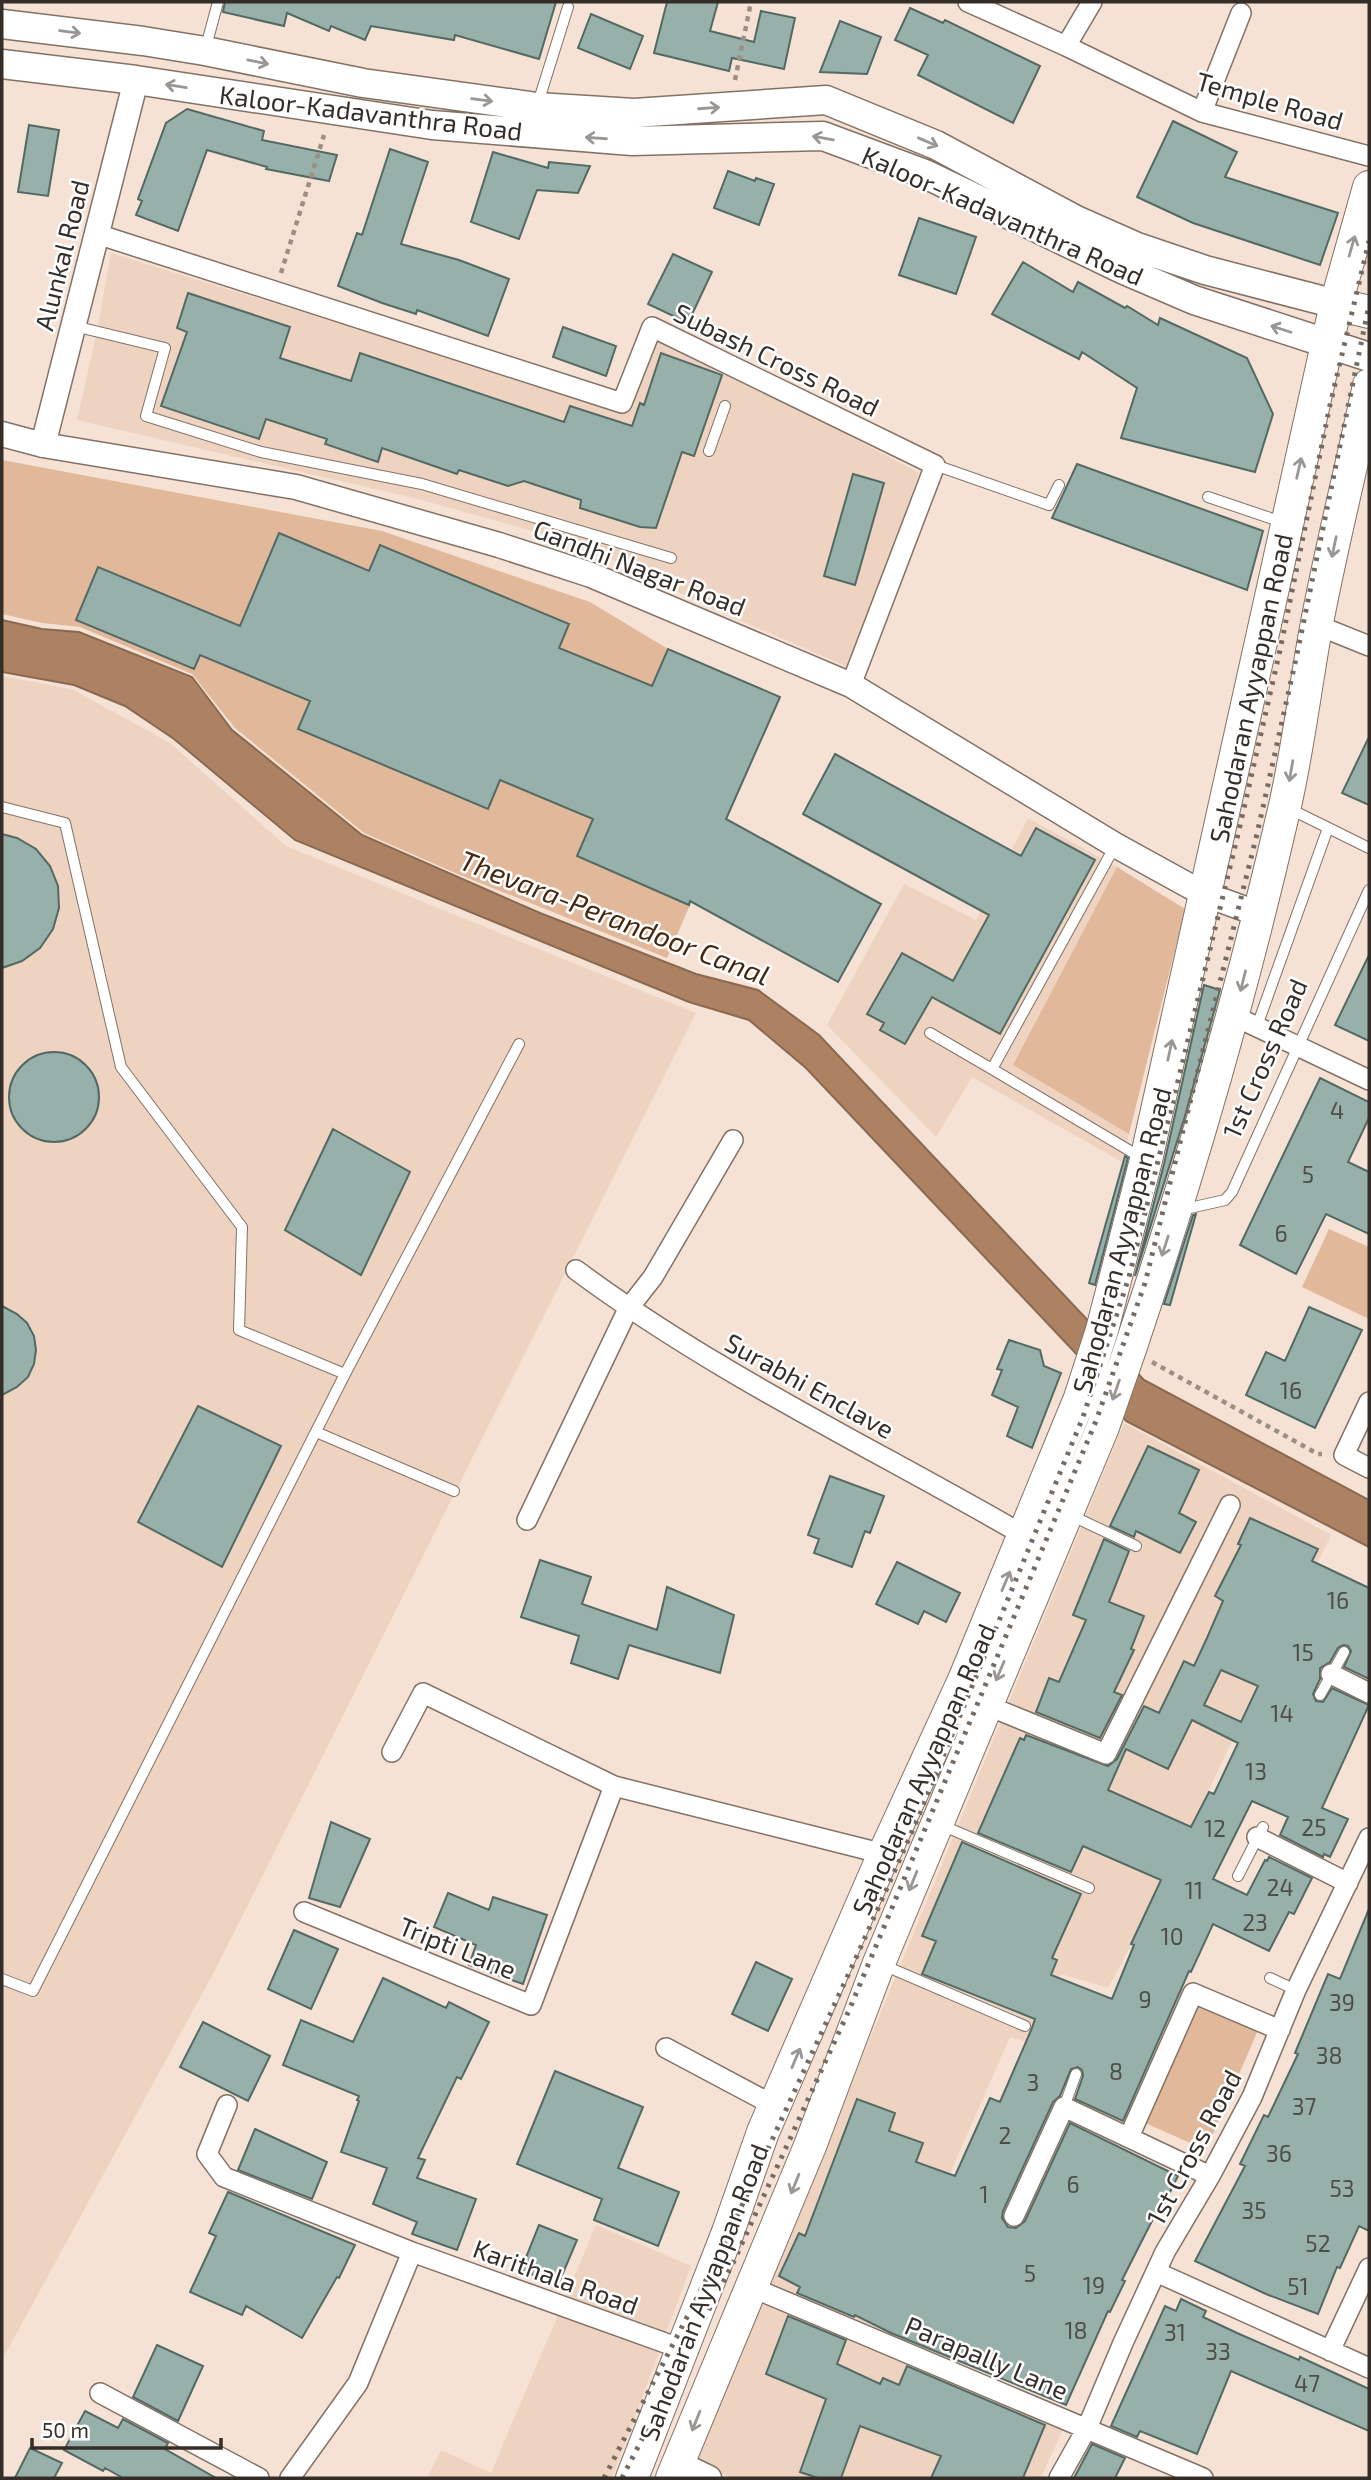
<svg xmlns="http://www.w3.org/2000/svg" width="1371" height="2480" font-family="'Exo 2',sans-serif">
  <style>
    .built { fill: #eed3c1 }
    .green { fill: #e2b89b }
    .water { fill: #ad8263; stroke: #896951; stroke-width: 2 }
    .building { fill: #98b0aa; stroke: #536a64; stroke-width: 2; fill-rule: evenodd }
    .lines { fill: none; stroke-linecap: round; stroke-linejoin: round }
    .service-casing { stroke: #837165; stroke-width: 12 }
    .minor-casing { stroke: #837165; stroke-width: 22 }
    .tertiary-casing { stroke: #837165; stroke-width: 27 }
    .secondary-casing { stroke: #837165; stroke-width: 31 }
    .primary-casing { stroke: #837165; stroke-width: 34 }
    .path { stroke: #9b8e83; stroke-width: 4.5; stroke-dasharray: 5 5; stroke-linecap: butt }
    .service { stroke: #fff; stroke-width: 10 }
    .minor { stroke: #fff; stroke-width: 19 }
    .tertiary { stroke: #fff; stroke-width: 24 }
    .secondary { stroke: #fff; stroke-width: 28 }
    .primary { stroke: #fff; stroke-width: 32 }
    .rail { stroke: #766b62; stroke-width: 5; stroke-dasharray: 3.5 7; stroke-linecap: butt }
    .oneway { stroke: #9a9694 }
    .labels { text-anchor: middle; dominant-baseline: central; stroke-width: 5; stroke-linejoin: round; paint-order: stroke }
    .number-label { font-size: 23px; fill: #4e4e48 }
    .street-label { font-size: 26px; fill: #352e28; stroke: #fff }
    .water-label { font-size: 28px; font-style: italic; fill: #46270e; stroke: #fff }
  </style>
  <rect width="100%" height="100%" fill="#f6e2d4"/>
  <!-- built -->
  <path class="built" d="M111 253 627 413 656 339 777 397 919 473 850 668 705 605 582 545 418 499 77 420 97 331Z
    M2 676 72 689 170 743 286 846 696 1013 213 1974 2 2360Z
    M1028 818 1117 867 1185 909 1122 1162 972 1077 936 1137 827 1025 904 884 976 920Z
    M1124 1423 1331 1535 1160 1892 1108 1988 1061 1974 1028 2042 1010 2037 937 2203 1013 2233 952 2383 1063 2429 1041 2478H734L695 2463Z
    M596 2225 691 2266 612 2478H427L441 2450 491 2473Z"/>
  <!-- green -->
  <path class="green" d="M2 460 382 531 590 602 668 649 780 697 667 958 453 872 364 833 235 728 192 674 80 627 42 623 2 614Z
    M1117 867 1185 909 1129 1134 1013 1065Z
    M1329 1229 1369 1247V1319L1302 1287Z
    M1196 2001 1259 2028 1206 2150 1143 2122Z"/>
  <!-- water -->
  <path class="water" d="M2 620 42 629 79 632 192 677 232 730 362 835 540 913 696 974 758 990 819 1035 1144 1380 1369 1500V1547L1126 1421 1083 1361 806 1068 749 1020 689 1002 295 840 174 739 125 706 74 685 2 672Z"/>
  <!-- building -->
  <path class="building" d="M225 2H556L539 59 455 35 454 40 371 26 365 40 331 26 329 31 287 13 284 26 223 12Z
    M667 2H718L710 31 754 42 761 11 795 18 784 69 732 58 729 71 654 53Z
    M910 8 943 23 945 20 1040 66 1013 123 918 75 928 55 895 40Z
    M591 14 643 36 630 69 578 48Z
    M840 21 881 37 867 74 820 72Z
    M187 109 264 131 262 140 337 155 329 181 266 169 267 167 207 150 178 231 136 215 142 201 138 199 166 123Z
    M1173 121 1237 152 1225 177 1338 213 1320 265 1193 223 1137 197Z
    M29 125 59 130 48 196 18 192Z
    M390 149 428 162 401 244 459 260 509 279 488 336 417 310 416 314 382 303 338 286 357 233 362 235Z
    M493 152 548 168 549 162 590 166 578 193 537 190 519 239 471 222Z
    M728 171 755 181 756 178 774 184 759 225 714 208Z
    M919 218 976 237 956 294 899 275Z
    M673 254 712 272 688 323 648 304Z
    M1023 262 1073 292 1078 282 1125 308 1127 306 1158 325 1160 318 1247 358 1273 414 1255 472 1121 438 1137 388 1082 352 1079 359 992 314Z
    M188 293 290 327 280 358 351 381 360 353 564 422 570 406 632 426 640 403 644 405 661 353 722 375 694 456 682 452 656 528 640 527 580 508 581 500 524 481 508 486 459 470 457 474 382 448 378 462 325 444 327 439 266 419 259 439 161 406 187 332 177 328Z
    M563 327 616 346 606 376 553 357Z
    M1077 464 1263 531 1247 590 1052 518Z
    M853 474 884 483 855 585 824 576Z
    M279 533 369 571 380 545 569 624 559 648 652 686 668 649 780 697 726 819 881 904 838 982 690 901 689 905 577 856 593 819 500 780 488 809 298 729 310 701 200 655 194 669 76 620 98 567 240 626Z
    M1369 737V805L1342 793Z
    M835 754 1021 856 1036 828 1095 860 1000 1034 932 997 905 1044 880 1030 884 1023 867 1014 902 953 953 981 989 915 803 814Z
    M2 834 17 838 36 849 50 866 58 886 59 908 53 929 40 948 22 961 2 968Z
    M1369 955V1041L1335 1025Z
    M1204 985 1220 990 1185 1116 1135 1276 1164 1164Z
    M9 1097a45 45 0 1 1 90 0a45 45 0 1 1-90 0Z
    M1320 1078 1369 1102V1118L1348 1162 1369 1172V1234L1326 1214 1296 1274 1240 1245Z
    M333 1129 410 1172 361 1275 285 1230Z
    M1125 1156 1128 1158 1095 1285 1089 1283Z
    M1196 1214 1170 1305 1164 1304 1193 1215Z
    M2 1306 17 1314 27 1323 34 1336 36 1350 34 1364 28 1377 17 1387 2 1395Z
    M1309 1307 1362 1330 1315 1428 1246 1395 1266 1352 1285 1361Z
    M1009 1340 1040 1350 1044 1366 1061 1373 1032 1448 1007 1436 1018 1407 992 1395 1002 1370 997 1369Z
    M198 1406 281 1446 222 1567 138 1522Z
    M1148 1446 1199 1470 1179 1513 1196 1522 1180 1553 1136 1531 1134 1537 1110 1526Z
    M830 1476 884 1496 870 1533 865 1531 852 1567 814 1553 819 1539 808 1535Z
    M1250 1518 1318 1549 1312 1561 1369 1588V1679L1344 1667 1351 1651 1348 1646 1343 1645 1338 1648 1330 1662 1320 1668V1679L1313 1694 1316 1701 1323 1702 1332 1688 1369 1705 1322 1808 1348 1819 1330 1857 1324 1854 1323 1857 1280 1835 1288 1817 1252 1801 1213 1879 1247 1895 1265 1860 1267 1861 1269 1857 1312 1878 1294 1914 1289 1912 1269 1951 1213 1924 1191 1972 1189 1971 1123 2121 1075 2099 1083 2076 1082 2070 1078 2067 1071 2069 1060 2096 1053 2102 1003 2211 1002 2218 1008 2227 1016 2228 1025 2221 1070 2123 1178 2176 1160 2212 1157 2211 1122 2280 1125 2281 1110 2312 1108 2311 1066 2405 891 2333 855 2315 854 2317 797 2293 800 2287 779 2276 799 2233 805 2236 857 2099 895 2113 889 2131 923 2143 916 2162 955 2176 990 2098 1000 2102 1032 2028 1035 2019 922 1974 936 1941 922 1936 962 1842 1081 1894 1052 1958 1057 1960 1051 1975 1112 1999 1134 1945 1131 1944 1161 1880 1083 1846 1071 1872 978 1833 1020 1738 1024 1740 1026 1735 1108 1766 1117 1759 1144 1706 1159 1713 1184 1661 1194 1666 1207 1638 1223 1601 1215 1596 1241 1545 1238 1544ZM1221 1670 1258 1686 1241 1722 1204 1705ZM1192 1720 1238 1743 1214 1794 1209 1792 1191 1827 1108 1790 1126 1749 1168 1769Z
    M1104 1539 1129 1551 1109 1602 1144 1616 1131 1649 1134 1650 1114 1692 1122 1695 1100 1738 1036 1712 1049 1678 1059 1682 1086 1620 1073 1615Z
    M540 1560 591 1577 582 1604 657 1630 667 1587 734 1615 720 1673 629 1645 618 1679 571 1663 579 1636 521 1617Z
    M897 1562 960 1593 946 1622 924 1611 918 1624 876 1604Z
    M331 1822 370 1839 340 1907 309 1898Z
    M448 1893 489 1910 493 1897 547 1915 523 1984 469 1965 476 1945 434 1927Z
    M1369 1909V2231L1359 2226 1340 2268 1337 2267 1318 2314 1266 2294 1195 2261 1245 2166 1240 2164 1264 2115 1268 2117 1298 2054 1295 2053 1328 1974 1340 1979Z
    M294 1930 338 1949 311 2009 268 1989Z
    M756 1962 792 1979 768 2031 732 2014Z
    M383 1978 446 2008 449 2002 489 2022 461 2079 457 2077 418 2158 425 2160 417 2178 476 2199 457 2250 412 2234 417 2222 373 2204 387 2168 341 2152 359 2101 357 2100 359 2096 283 2065 301 2020 353 2042Z
    M203 2022 270 2056 248 2101 180 2067Z
    M555 2071 643 2107 618 2168 679 2192 658 2246 594 2220 602 2199 517 2164Z
    M255 2129 327 2162 312 2199 238 2170Z
    M228 2192 355 2245 339 2278 337 2277 302 2338 246 2306 242 2315 190 2292 216 2236 209 2233Z
    M539 2225 577 2240 558 2285 521 2270Z
    M1181 2299 1206 2311 1203 2317 1237 2333 1299 2360 1300 2357 1369 2389V2431L1231 2371 1197 2454 1140 2431 1137 2437 1111 2426 1165 2306 1176 2311Z
    M788 2316 846 2340 837 2364 880 2384 883 2378 899 2385 907 2366 1045 2425 1023 2478H931L941 2456 860 2426 841 2478H818L800 2472 826 2399 766 2374Z
    M157 2345 203 2366 178 2421 133 2397Z
    M85 2411 118 2428 123 2419 168 2443 165 2449 216 2478H123L105 2468 103 2471 64 2450Z
    M1092 2444 1125 2458 1115 2478H1074Z
    M30 2448 62 2463 54 2478H15Z"/>
  <g class="lines">
    <!-- service casing -->
    <g class="service-casing">
      <path id="service" d="M205 50 218 2
        M538 103 568 7
        M74 326 165 348 146 416 261 452 422 484 671 558
        M709 451 725 406
        M935 465 1049 505 1059 485
        M1208 497 1282 522
        M2 807 65 823 121 1067 242 1227 239 1330 345 1374
        M1288 808 1369 848
        M1115 846 992 1069 1142 1158
        M1257 1026 1328 828
        M930 1033 992 1069
        M1181 1210 1225 1200 1232 1192 1369 890
        M316 1432 454 1491
        M1070 1515 1136 1546
        M1320 1695 1344 1652
        M941 1825 1089 1888
        M1238 1876 1263 1827
        M883 1965 1025 2026
        M1270 1978 1296 1990
        M2 1979 33 1991 345 1374 519 1044
        M1064 2107 1076 2074"/>
    </g>
    <!-- minor casing -->
    <g class="minor-casing">
      <path id="minor" d="M968 2 1066 46 1202 112 1369 156
        M1066 46 1092 2
        M1202 112 1241 13
        M97 234 622 403 652 327 935 465 851 685
        M1317 625 1369 646
        M1234 1016 1369 1080
        M576 1270C716 1374 875 1449 1025 1536
        M1369 1402 1344 1455 1369 1468
        M527 1520 628 1309 653 1277 733 1140
        M1331 1674 1369 1693
        M986 1705 1106 1754 1230 1505
        M392 1752 423 1693 614 1786 884 1854
        M1257 1837 1348 1883
        M304 1912 531 2005 614 1786
        M666 2048 775 2106
        M227 2105 207 2154 224 2177 412 2252 682 2349
        M1129 2137 1193 1993 1280 2030
        M1014 2216 1064 2107 1210 2176
        M1156 2272 1369 2368
        M751 2287 1203 2478
        M1330 2351 1369 2268
        M100 2393 259 2478
        M290 2478 358 2383 412 2252
        M1059 2478 1087 2428 1123 2343 1165 2252 1210 2176 1252 2097 1296 1990 1369 1838"/>
    </g>
    <!-- tertiary casing -->
    <g class="tertiary-casing">
      <path id="tertiary" d="M2 434 43 445 296 487 499 545 591 575 851 685 1115 845 1204 894 1259 914
        M43 445 136 80
        M678 2463 709 2478"/>
    </g>
    <!-- secondary casing -->
    <g class="secondary-casing">
      <path id="secondary" d="M2 24 143 41 205 51 363 83 537 107 634 113 826 100 936 145 1076 220 1137 247 1205 270 1336 304
        M2 64 136 80 432 125 632 141 823 136 925 174 1124 270 1194 300 1369 357"/>
    </g>
    <!-- primary casing -->
    <g class="primary-casing">
      <path id="primary" d="M1336 304 1369 312
        M632 2478 728 2232 763 2132 884 1854 964 1680 1080 1398 1102 1330 1146 1160 1336 304 1369 187
        M672 2478 810 2146 879 1963 1103 1427C1175 1224 1236 1019 1284 810 1298 750 1305 688 1316 628 1331 547 1352 466 1369 385"/>
    </g>
    <!-- path -->
    <path class="path" d="M735 80 751 2
      M281 273 324 135
      M1152 1362 1318 1454H1322"/>
    <!-- service -->
    <use href="#service" class="service"/>
    <!-- minor -->
    <use href="#minor" class="minor"/>
    <!-- tertiary -->
    <use href="#tertiary" class="tertiary"/>
    <!-- secondary -->
    <use href="#secondary" class="secondary"/>
    <!-- primary -->
    <use href="#primary" class="primary"/>
    <!-- rail -->
    <path class="rail" d="M604 2478 720 2253 855 1960 914 1827 1083 1417 1129 1277 1179 1077 1239 830 1280 650 1330 405 1369 241
      M622 2478 733 2263 850 2008 1096 1421 1145 1283 1257 834 1297 654 1369 305"/>
  </g>
  <!-- one-way arrows -->
  <defs><path id="oneway-shaft" d="M-6 0H5M1.5-3L5.5 0L1.5 3" fill="none" stroke-width="1.6" stroke-linecap="round" stroke-linejoin="round" transform="scale(1.75)"/></defs>
  <g class="oneway">
    <use href="#oneway-shaft" transform="translate(70 32) rotate(7)"/>
    <use href="#oneway-shaft" transform="translate(258 62) rotate(12)"/>
    <use href="#oneway-shaft" transform="translate(176 86) rotate(-171)"/>
    <use href="#oneway-shaft" transform="translate(482 100) rotate(7)"/>
    <use href="#oneway-shaft" transform="translate(709 108) rotate(-4)"/>
    <use href="#oneway-shaft" transform="translate(596 138) rotate(-176)"/>
    <use href="#oneway-shaft" transform="translate(823 138) rotate(-170)"/>
    <use href="#oneway-shaft" transform="translate(928 142) rotate(23)"/>
    <use href="#oneway-shaft" transform="translate(1352 246) rotate(-74)"/>
    <use href="#oneway-shaft" transform="translate(1281 329) rotate(-162)"/>
    <use href="#oneway-shaft" transform="translate(1299 468) rotate(-77)"/>
    <use href="#oneway-shaft" transform="translate(1334 547) rotate(102)"/>
    <use href="#oneway-shaft" transform="translate(1291 771) rotate(100)"/>
    <use href="#oneway-shaft" transform="translate(1243 981) rotate(104)"/>
    <use href="#oneway-shaft" transform="translate(1170 1050) rotate(-78)"/>
    <use href="#oneway-shaft" transform="translate(1165 1246) rotate(108)"/>
    <use href="#oneway-shaft" transform="translate(1116 1390) rotate(109)"/>
    <use href="#oneway-shaft" transform="translate(1006 1581) rotate(-67)"/>
    <use href="#oneway-shaft" transform="translate(1000 1671) rotate(113)"/>
    <use href="#oneway-shaft" transform="translate(913 1881) rotate(112)"/>
    <use href="#oneway-shaft" transform="translate(796 2058) rotate(-67)"/>
    <use href="#oneway-shaft" transform="translate(795 2184) rotate(112)"/>
    <use href="#oneway-shaft" transform="translate(696 2421) rotate(112)"/>
  </g>
  <g class="labels">
    <!-- number labels -->
    <g class="number-label">
      <text x="1337" y="1110">4</text>
      <text x="1308" y="1174">5</text>
      <text x="1281" y="1233">6</text>
      <text x="1291" y="1390">16</text>
      <text x="1338" y="1600">16</text>
      <text x="1303" y="1652">15</text>
      <text x="1282" y="1713">14</text>
      <text x="1256" y="1771">13</text>
      <text x="1314" y="1827">25</text>
      <text x="1215" y="1828">12</text>
      <text x="1280" y="1887">24</text>
      <text x="1194" y="1890">11</text>
      <text x="1255" y="1922">23</text>
      <text x="1172" y="1936">10</text>
      <text x="1145" y="1999">9</text>
      <text x="1342" y="2002">39</text>
      <text x="1329" y="2055">38</text>
      <text x="1116" y="2071">8</text>
      <text x="1033" y="2082">3</text>
      <text x="1304" y="2106">37</text>
      <text x="1005" y="2135">2</text>
      <text x="1279" y="2153">36</text>
      <text x="1073" y="2184">6</text>
      <text x="1342" y="2188">53</text>
      <text x="984" y="2194">1</text>
      <text x="1254" y="2210">35</text>
      <text x="1318" y="2243">52</text>
      <text x="1030" y="2273">5</text>
      <text x="1094" y="2285">19</text>
      <text x="1298" y="2286">51</text>
      <text x="1076" y="2330">18</text>
      <text x="1175" y="2332">31</text>
      <text x="1218" y="2351">33</text>
      <text x="1307" y="2383">47</text>
    </g>
    <!-- street labels -->
    <g class="street-label">
      <text transform="translate(1270 100) rotate(16)">Temple Road</text>
      <text transform="translate(371 112) rotate(7)">Kaloor-Kadavanthra Road</text>
      <text transform="translate(1003 215) rotate(24)">Kaloor-Kadavanthra Road</text>
      <text transform="translate(61 255) rotate(-76)">Alunkal Road</text>
      <text transform="translate(777 359) rotate(26)">Subash Cross Road</text>
      <text transform="translate(640 567) rotate(21)">Gandhi Nagar Road</text>
      <text transform="translate(1250 688) rotate(-78)">Sahodaran Ayyappan Road</text>
      <text transform="translate(1264 1058) rotate(-66)">1st Cross Road</text>
      <text transform="translate(1121 1240) rotate(-75)">Sahodaran Ayyappan Road</text>
      <text transform="translate(810 1385) rotate(29)">Surabhi Enclave</text>
      <text transform="translate(923 1769) rotate(-66)">Sahodaran Ayyappan Road</text>
      <text transform="translate(458 1947) rotate(22)">Tripti Lane</text>
      <text transform="translate(1193 2147) rotate(-62)">1st Cross Road</text>
      <text transform="translate(556 2276) rotate(20)">Karithala Road</text>
      <text transform="translate(703 2292) rotate(-69)">Sahodaran Ayyappan Road</text>
      <text transform="translate(987 2357) rotate(23)">Parapally Lane</text>
    </g>
    <!-- water labels -->
    <g class="water-label">
      <text transform="translate(615 917) rotate(21)">Thevara-Perandoor Canal</text>
    </g>
  </g>
  <!-- border -->
  <rect width="1371" height="2480" fill="none" stroke="#352e28" stroke-width="7"/>
  <!-- scale -->
  <path d="M32 2438v10h189v-10" fill="none" stroke="#352e28" stroke-width="3.5"/>
  <text x="42" y="2438" font-size="21" fill="#352e28" stroke="#ffffff" stroke-width="5" paint-order="stroke">50 m</text>
</svg>
